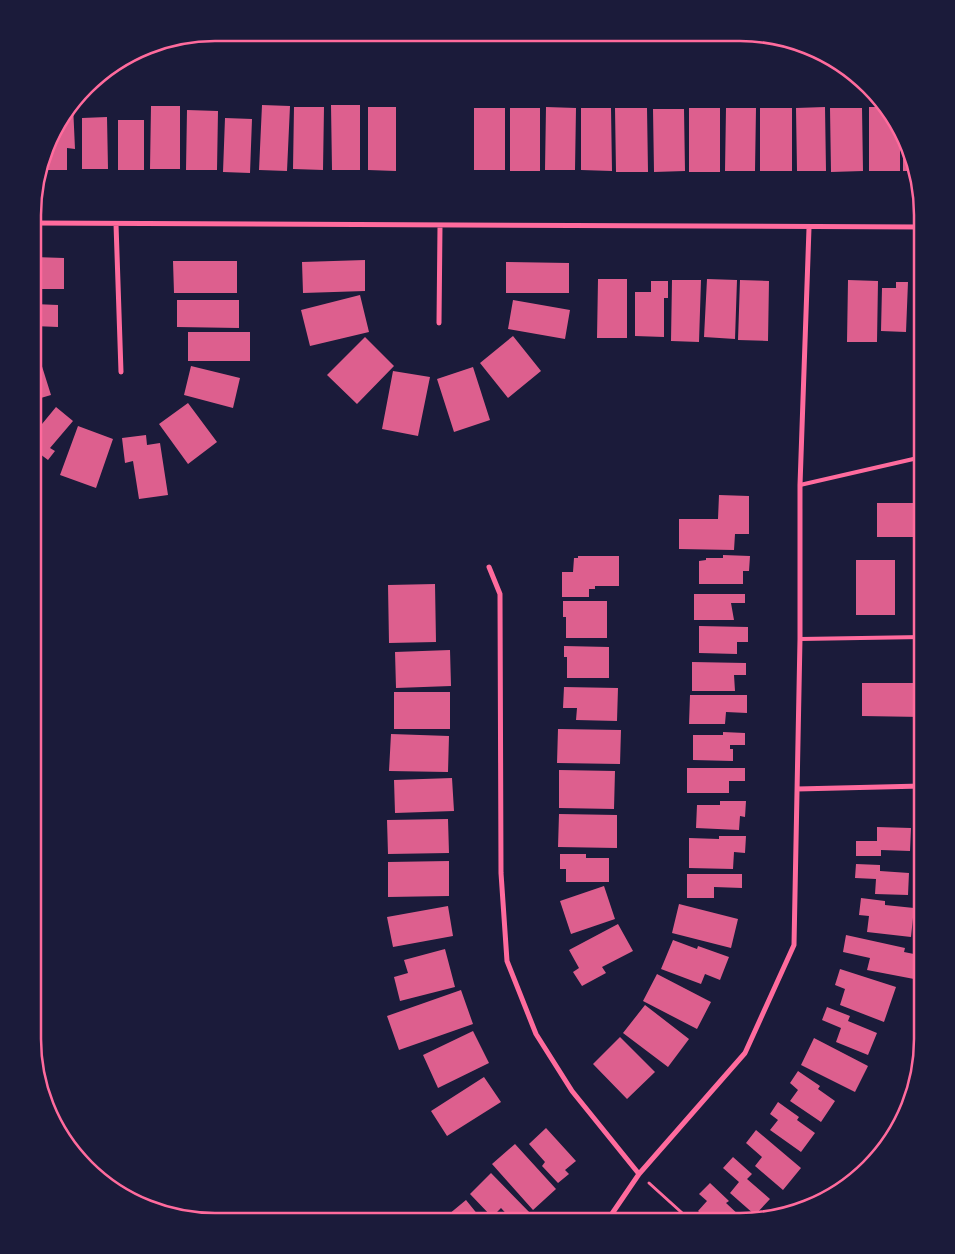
<svg xmlns="http://www.w3.org/2000/svg" width="955" height="1254" font-family="Raleway,sans-serif">
  <style>
    .building { fill: #dd5f8e }
    .lines { fill: none; stroke-linecap: round; stroke-linejoin: round }
    .path { stroke: #ff6b9d; stroke-width: 3 }
    .service { stroke: #ff6b9d; stroke-width: 4 }
    .minor { stroke: #ff6b9d; stroke-width: 5 }
    .rim { fill: none; stroke: #ff6b9d; stroke-width: 2.5 }
  </style>
  <rect width="100%" height="100%" fill="#1b1b3a"/>
  <!-- building -->
  <path class="building" d="M73 105 75 149 67 148V170H42L57 124Z
    M262 105 290 106 287 171 259 170Z
    M331 105H360V170H332Z
    M151 106H180V169H150Z
    M294 107H324L323 170 293 169Z
    M368 107H396V171L368 170Z
    M546 107 576 108 575 170H545Z
    M825 107 826 171H797L796 108Z
    M869 107H881L900 130V171H869Z
    M474 108H505V170H474Z
    M510 108H540V171H510Z
    M581 108H611L612 171 581 170Z
    M615 108H647L648 172H616Z
    M689 108H720V172H689Z
    M726 108H756L755 171H725Z
    M760 108H792V171H760Z
    M830 108H862L863 171 831 172Z
    M653 109H684L685 171 654 172Z
    M187 110 218 111 217 170H186Z
    M107 117 108 169H82V118Z
    M225 118 252 119 250 173 223 172Z
    M118 120H144V170H118Z
    M903 135H904L912 171H903Z
    M34 257 64 258V289H34Z
    M365 260V291L303 293 302 262Z
    M173 261H237V293H174Z
    M506 262 569 263V293H506Z
    M598 279H627V338H597Z
    M707 279 737 280 735 339 704 337Z
    M672 280H701L699 342 671 341Z
    M740 280 769 281 768 341 738 340Z
    M848 280 878 281 877 342H847Z
    M913 280H922V331H914Z
    M651 281H668V298H664V337L635 336V292H651Z
    M896 282H908L906 332 881 331 882 288H896Z
    M360 295 369 332 310 346 301 310Z
    M177 300H239V328L177 327Z
    M513 300 570 310 565 339 508 329Z
    M34 304 58 305V327L34 326Z
    M34 329H41L42 357H34Z
    M188 332H250V361H188Z
    M513 336 541 371 508 398 480 363Z
    M365 337 394 366 357 404 327 375Z
    M40 360 51 395 34 400V362Z
    M191 366 240 378 233 408 184 395Z
    M473 367 490 420 454 432 437 379Z
    M393 371 430 377 418 436 382 429Z
    M188 403 217 442 188 464 159 424Z
    M56 407 73 421 50 448 55 451 48 460 40 454 34 463V422L37 419 42 424Z
    M78 426 113 439 96 488 60 475Z
    M146 435 147 445 160 443 168 495 139 499 133 461 125 463 122 438Z
    M719 495 749 496V534H735L734 550 679 549V519H718Z
    M877 503H922V537H877Z
    M723 555 750 556 749 571H743V584H699V561L706 560V558H723Z
    M578 556H619V586H595V589H589V597H562V572H573L574 558H578Z
    M856 560H895V615H856Z
    M435 584 436 642 389 643 388 585Z
    M694 594H745V603H731L734 620H694Z
    M563 601H607V638H566V617H563Z
    M699 626 748 627V642H737V654L699 653Z
    M564 646 609 647V678H567V657H564Z
    M450 650 451 686 396 688 395 652Z
    M692 662 746 663V675H734L735 691H692Z
    M862 683H922V717L862 716Z
    M564 687 618 688 617 721 576 720 577 708H563Z
    M394 692H450V729H394Z
    M690 695H747V713L726 712 725 724H689Z
    M558 729 621 730 620 764 557 763Z
    M723 732 745 733V745H730V749H733V761L693 760V735H723Z
    M391 734 449 736 448 772 389 771Z
    M687 768H745V781H729V793H687Z
    M559 770 615 771 614 809 559 808Z
    M452 778 454 811 395 813 394 780Z
    M720 801H746L745 817 740 816 739 830 696 828 697 805H720Z
    M559 814 617 815V848L558 847Z
    M448 819 449 853 388 854 387 820Z
    M877 827 911 828 910 851 881 850V856H856V841H877Z
    M719 836H746L745 853 734 852 733 869 689 868V838L719 839Z
    M560 854H586V858H609V882H566V869H560Z
    M449 861V896L388 897V862Z
    M856 864 880 865V871L909 873 908 895 875 894 876 879 855 878Z
    M687 874H742V888L714 887V898H687Z
    M604 886 615 919 571 934 560 901Z
    M861 898 885 901V905L914 908 911 937 867 932 869 916 859 915Z
    M679 904 738 919 731 948 672 933Z
    M448 906 453 936 393 947 387 917Z
    M618 924 633 951 602 967 606 973 582 986 573 972 579 968 569 950Z
    M846 935 905 948 904 952 919 955 914 979 867 970 870 958 843 952Z
    M673 940 697 949 698 946 729 957 720 980 705 974 701 984 661 969Z
    M445 949 455 987 400 1001 394 977 408 973 404 960Z
    M840 969 896 987 884 1022 840 1005 845 989 835 985Z
    M657 974 711 1002 697 1029 643 1001Z
    M461 990 473 1024 399 1050 387 1016Z
    M645 1005 689 1039 668 1067 623 1033Z
    M827 1007 850 1016 848 1021 877 1033 868 1055 836 1042 841 1028 822 1020Z
    M473 1031 489 1063 438 1088 423 1055Z
    M620 1037 655 1072 627 1099 593 1064Z
    M814 1038 868 1066 855 1092 801 1065Z
    M798 1071 820 1086 818 1089 835 1101 821 1122 790 1101 798 1090 790 1083Z
    M484 1077 501 1102 447 1136 431 1111Z
    M778 1102 799 1117 797 1120 815 1133 801 1152 770 1130 778 1120 770 1114Z
    M546 1128 576 1161 565 1170 569 1174 558 1183 542 1166 545 1162 529 1144Z
    M756 1130 801 1168 783 1190 755 1166 762 1157 746 1143Z
    M515 1144 556 1189 533 1210 492 1164Z
    M733 1157 752 1174 747 1179 770 1199 755 1215 730 1193 739 1182 723 1168Z
    M491 1173 533 1216 528 1221H513L501 1208 492 1217 470 1194Z
    M710 1183 729 1201 726 1203 741 1217 737 1221H709L698 1211 707 1201 699 1194Z
    M466 1200 483 1221H444L443 1219Z"/>
  <g class="lines">
    <!-- path -->
    <path class="path" d="M649 1183 691 1221"/>
    <!-- service -->
    <path class="service" d="M800 485 922 457
      M800 639 922 637"/>
    <!-- minor -->
    <path class="minor" d="M34 223 922 227
      M116 224 121 372
      M439 323 440 226
      M489 567 500 594 501 873 507 961 536 1034 572 1091 639 1174
      M797 789 922 786
      M607 1221 639 1174 745 1053 794 945 800 639V485L809 228"/>
  </g>
  <!-- crop -->
  <path d="M0 0H955V1254H0ZM215 41H740A174 174 0 0 1 914 215V1039A174 174 0 0 1 740 1213H215A174 174 0 0 1 41 1039V215A174 174 0 0 1 215 41Z" fill="#1b1b3a" fill-rule="evenodd"/>
  <path class="rim" d="M215 41H740A174 174 0 0 1 914 215V1039A174 174 0 0 1 740 1213H215A174 174 0 0 1 41 1039V215A174 174 0 0 1 215 41Z"/>
</svg>
